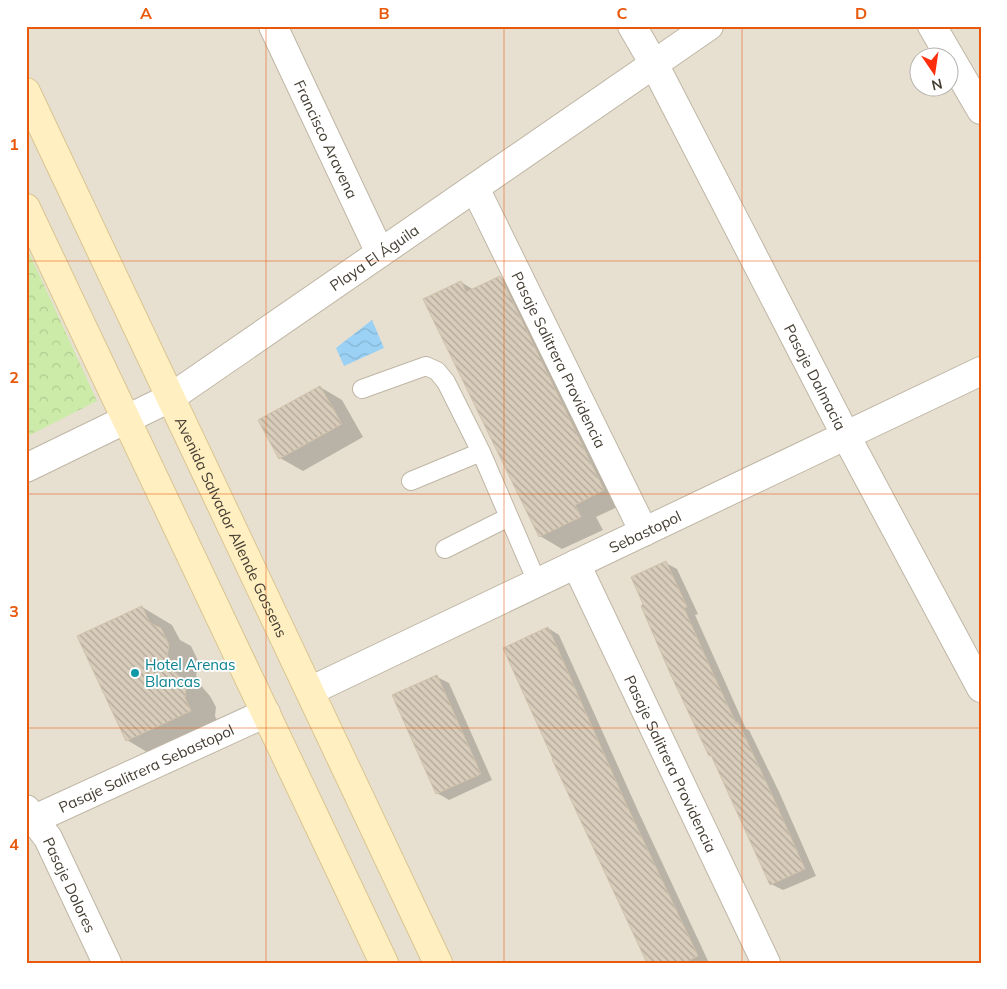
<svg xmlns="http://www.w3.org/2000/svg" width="1007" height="989" font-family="Mulish,sans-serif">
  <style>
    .residential { fill: #e7e0d0; fill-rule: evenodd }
    .forest { fill: url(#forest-crowns) }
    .water { fill: url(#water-waves) }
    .shadow { fill: #0003 }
    .building { fill: url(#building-back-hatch); stroke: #d1c1aa }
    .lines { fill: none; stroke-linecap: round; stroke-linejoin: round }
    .service-casing { stroke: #bfb6a5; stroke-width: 20 }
    .minor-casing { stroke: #bfb6a5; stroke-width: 30 }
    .tertiary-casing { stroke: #bfb6a5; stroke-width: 30 }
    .secondary-casing { stroke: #dac591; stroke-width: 30 }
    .service { stroke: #fff; stroke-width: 18 }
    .minor { stroke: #fff; stroke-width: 28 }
    .tertiary { stroke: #fff; stroke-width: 28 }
    .secondary { stroke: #ffefc1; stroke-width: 28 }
    .grid { fill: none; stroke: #e8590c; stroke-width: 1; stroke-opacity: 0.55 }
    .culture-dot { fill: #0f9aa8; stroke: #fff; stroke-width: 2 }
    .labels { text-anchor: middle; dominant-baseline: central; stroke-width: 4; stroke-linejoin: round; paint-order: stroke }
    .street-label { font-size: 15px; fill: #453e33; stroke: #fff }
    .culture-label { font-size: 15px; fill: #0d838f; stroke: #fff; text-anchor: start }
    .neatline { fill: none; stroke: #e8590c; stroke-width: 2 }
    .grid-label { font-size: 16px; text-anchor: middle; font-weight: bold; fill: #e8590c }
  </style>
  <defs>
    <pattern id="forest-crowns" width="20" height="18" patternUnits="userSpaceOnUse" patternTransform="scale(1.25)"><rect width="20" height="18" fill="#cdeba8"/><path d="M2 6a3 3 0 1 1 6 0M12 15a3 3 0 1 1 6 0" fill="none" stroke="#b1cb91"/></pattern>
    <pattern id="water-waves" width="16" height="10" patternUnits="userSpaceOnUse" patternTransform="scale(1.25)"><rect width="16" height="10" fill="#9ad1f5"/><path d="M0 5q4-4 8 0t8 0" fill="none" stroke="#86b4d2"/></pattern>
    <pattern id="building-back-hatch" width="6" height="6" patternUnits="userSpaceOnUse" patternTransform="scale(1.25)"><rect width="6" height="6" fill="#d8ccbb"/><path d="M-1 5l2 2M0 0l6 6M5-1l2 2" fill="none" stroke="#b1a799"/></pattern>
  </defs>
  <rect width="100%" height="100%" fill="#f3eee3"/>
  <!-- residential -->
  <path class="residential" d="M26 26H981V963H26ZM920 58H950V88H920Z"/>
  <!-- forest -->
  <path class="forest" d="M26 246 97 401 26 437Z"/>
  <!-- water -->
  <path class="water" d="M372 320 384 348 344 366 336 348Z"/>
  <!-- shadow -->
  <path class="shadow" d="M500 277 522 290 626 503 596 517 603 530 562 549 540 536 461 282 474 290Z
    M320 387 342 400 363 437 303 471 280 458Z
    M666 563 677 569 698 614 695 615 726 684 746 729 749 730 780 794 816 876 783 890 771 884 714 758 710 756 671 673Z
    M142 607 172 625 180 640 191 646 199 663 196 675 203 688 210 696 216 707 215 716 221 728 157 758 127 740Z
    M548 628 559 635 639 813 709 963H649Z
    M437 677 449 683 492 780 449 800 437 793Z"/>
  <!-- building -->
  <path class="building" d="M500 276 604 490 575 505 581 517 539 537 423 299 461 281 466 292Z
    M320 386 342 424 279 459 258 420Z
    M666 561 687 607 684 608 714 676 736 723 738 722 768 786 805 869 770 885 711 755 709 756 670 673 641 606 643 604 631 577Z
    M142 606 150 623 161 628 169 645 167 657 172 670 180 677 186 689 185 698 191 711 126 741 77 636Z
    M548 627 627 806 698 956 684 963H647L552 759H553L503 648Z
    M437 675 481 774 436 794 392 695Z"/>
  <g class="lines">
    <!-- service casing -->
    <g class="service-casing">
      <path id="service" d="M362 389 426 366 437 371 446 382 481 452 537 582
        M411 481 481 452
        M445 549 509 517"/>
    </g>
    <!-- minor casing -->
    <g class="minor-casing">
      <g id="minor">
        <path id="s1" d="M273 26 380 253"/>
        <path id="s2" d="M632 26 654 64 846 436 981 688"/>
        <path d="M932 26 981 110"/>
        <path id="s3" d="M475 188 644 532"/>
        <path id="s4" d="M576 564 766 963"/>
        <path id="s5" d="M310 691 981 371"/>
        <path id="s6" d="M26 809 48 838 107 963"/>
        <path id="s7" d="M26 823 266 713"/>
      </g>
    </g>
    <!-- tertiary casing -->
    <g class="tertiary-casing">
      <g id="tertiary">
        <path id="s8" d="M26 468 170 398 709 26"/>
      </g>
    </g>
    <!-- secondary casing -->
    <g class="secondary-casing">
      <g id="secondary">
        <path id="s9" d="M26 92 438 963"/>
        <path d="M26 208 384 963"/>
      </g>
    </g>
    <!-- service -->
    <use href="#service" class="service"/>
    <!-- minor -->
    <use href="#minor" class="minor"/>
    <!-- tertiary -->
    <use href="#tertiary" class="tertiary"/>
    <!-- secondary -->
    <use href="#secondary" class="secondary"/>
  </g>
  <!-- grid -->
  <path class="grid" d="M266 26V963M504 26V963M742 26V963M26 261H981M26 494H981M26 728H981"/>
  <!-- markers -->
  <circle class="culture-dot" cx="135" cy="673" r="5"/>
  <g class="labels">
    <!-- street labels -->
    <g class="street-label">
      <text stroke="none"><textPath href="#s1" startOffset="125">Francisco Aravena</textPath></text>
      <text stroke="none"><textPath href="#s8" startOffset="408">Playa El Águila</textPath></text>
      <text stroke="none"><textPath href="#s3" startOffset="191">Pasaje Salitrera Providencia</textPath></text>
      <text stroke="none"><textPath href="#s2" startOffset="396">Pasaje Dalmacia</textPath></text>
      <text stroke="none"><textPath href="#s9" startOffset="481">Avenida Salvador Allende Gossens</textPath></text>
      <text stroke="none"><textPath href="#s5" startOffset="371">Sebastopol</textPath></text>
      <text stroke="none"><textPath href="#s4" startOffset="221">Pasaje Salitrera Providencia</textPath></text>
      <text stroke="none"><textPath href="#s7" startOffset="132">Pasaje Salitrera Sebastopol</textPath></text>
      <text stroke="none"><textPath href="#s6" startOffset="88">Pasaje Dolores</textPath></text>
    </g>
    <!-- culture labels -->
    <g class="culture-label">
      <text x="145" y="664">Hotel Arenas<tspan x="145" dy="17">Blancas</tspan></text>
    </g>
  </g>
  <!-- border -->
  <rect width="1007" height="989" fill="none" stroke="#ffffff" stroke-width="55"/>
  <!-- north arrow -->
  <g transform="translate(934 72) rotate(167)"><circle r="24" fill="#ffffff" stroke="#b5b2ad"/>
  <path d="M0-4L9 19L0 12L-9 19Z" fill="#ff2f0e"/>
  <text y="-8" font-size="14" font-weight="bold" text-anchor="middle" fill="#453e33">N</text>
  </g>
  <rect x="28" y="28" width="952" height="934" class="neatline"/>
  <g class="grid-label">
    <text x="146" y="19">A</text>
    <text x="384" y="19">B</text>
    <text x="622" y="19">C</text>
    <text x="861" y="19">D</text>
    <text x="14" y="150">1</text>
    <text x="14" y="383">2</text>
    <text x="14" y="617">3</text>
    <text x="14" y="850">4</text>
  </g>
</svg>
